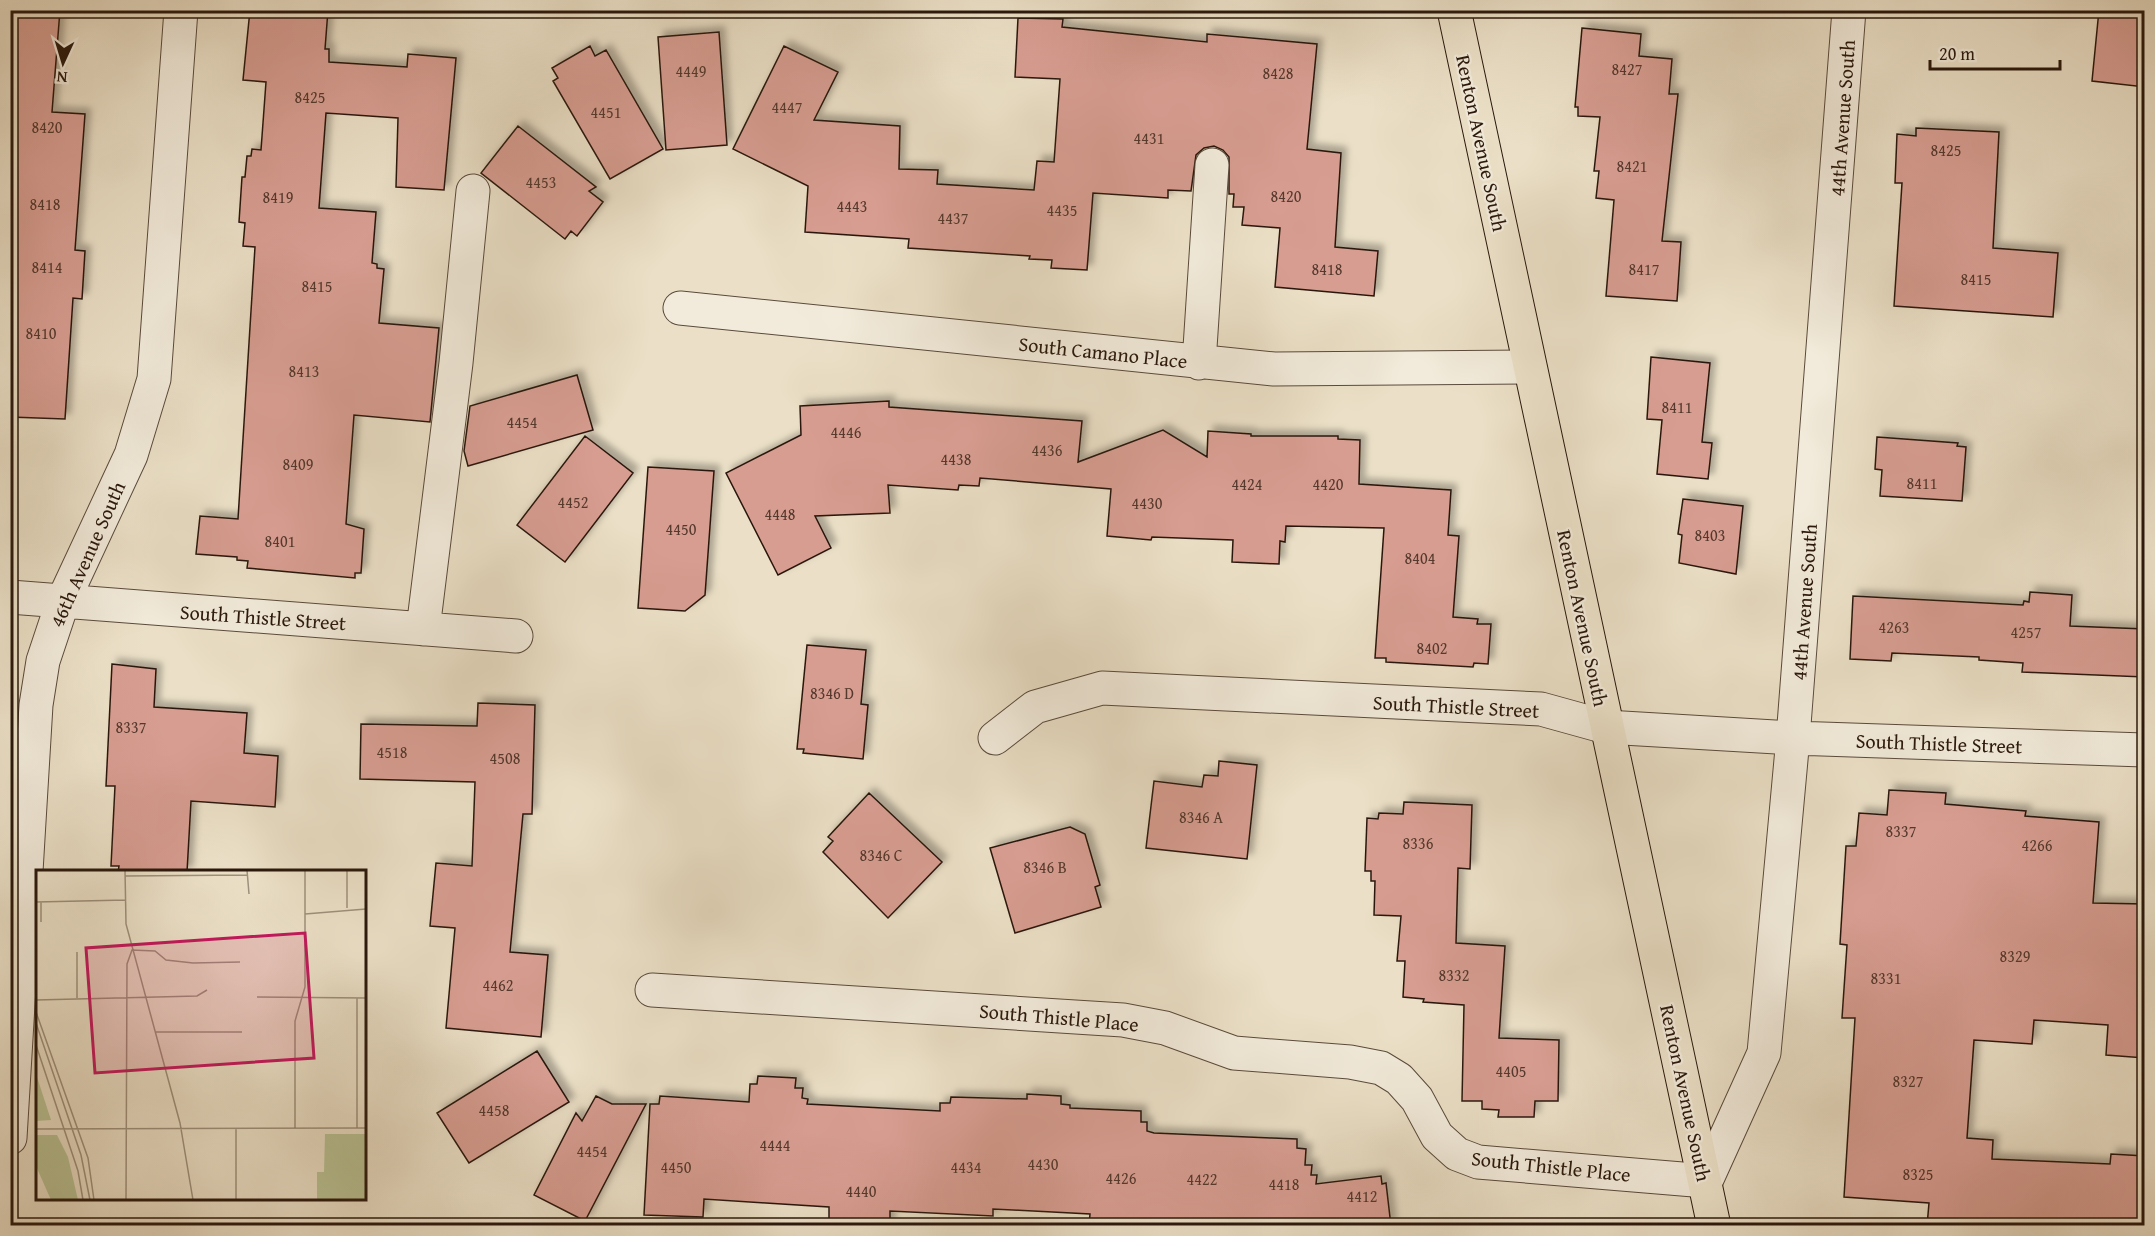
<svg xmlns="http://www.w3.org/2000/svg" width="2155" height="1236" font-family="'Gentium Book Plus',serif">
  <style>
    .building { fill: #d79d91; stroke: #2a180c; stroke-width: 1.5; filter: url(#shadow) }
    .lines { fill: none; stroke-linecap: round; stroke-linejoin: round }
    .minor-casing { stroke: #5a4a3b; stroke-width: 35 }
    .major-casing { stroke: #2a180c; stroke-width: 35 }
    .minor { stroke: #f2ebdb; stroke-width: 33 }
    .major { stroke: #ebe0c7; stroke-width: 33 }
    .labels { text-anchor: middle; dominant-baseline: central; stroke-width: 4.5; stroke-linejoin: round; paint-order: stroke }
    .number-label { font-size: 16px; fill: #55392d }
    .street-label { font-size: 20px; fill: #2a180c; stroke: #f2ebdb }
    .inset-road { fill: none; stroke: #9e907c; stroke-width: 1.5 }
    .view { fill: #c2185b; fill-opacity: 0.15; stroke: #c2185b; stroke-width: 3 }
    .inset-edge { fill: none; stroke: #2a180c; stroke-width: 3 }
  </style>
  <defs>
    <filter id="shadow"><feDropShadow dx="5.5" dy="-5.5" stdDeviation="3" flood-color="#0004"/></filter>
  </defs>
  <rect width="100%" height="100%" fill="#ebe0c7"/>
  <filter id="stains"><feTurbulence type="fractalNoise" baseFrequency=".00333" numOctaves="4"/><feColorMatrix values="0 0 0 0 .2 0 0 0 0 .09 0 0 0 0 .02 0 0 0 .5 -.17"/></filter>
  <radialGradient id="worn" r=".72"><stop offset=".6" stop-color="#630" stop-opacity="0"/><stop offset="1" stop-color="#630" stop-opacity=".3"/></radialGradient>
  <!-- building -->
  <path class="building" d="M10 10H60L52 112 85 114 75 250 85 251 82 299 73 298 65 419 10 417Z
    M250 10H328L325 49H329V62L407 67 408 54 456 58 444 190 396 187 398 118 326 113 319 208 376 212 372 263 377 264V268L384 269 379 323 439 328 430 422 354 415 346 524 364 529 361 573H355V578L247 568 248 561 237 560V557L196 554 200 516 238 519 255 247 243 246 245 223 239 222 242 177H245L247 156H251L252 149 261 150 266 82 243 80Z
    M2099 10H2145V87L2092 81Z
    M1018 18 1063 19 1062 27 1207 42V34L1317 44 1307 149 1341 153 1335 247 1378 251 1374 296 1275 287 1280 228 1242 225 1244 207H1233L1234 194H1229V157L1223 150 1214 146 1204 148 1196 155 1191 191 1168 190V198L1093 193 1087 270 1051 268 1052 260 1029 259 1030 256 908 248 909 239 805 232 808 186 733 149 784 46 838 72 814 120 900 126 899 169 938 170 937 184 1034 190 1037 161 1054 162 1060 79 1015 77Z
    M1582 28 1641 34 1639 56 1672 59 1669 94H1678L1662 241 1681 242 1677 301 1606 296 1614 200 1596 198 1599 171H1594L1600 117 1578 116V107H1575Z
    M719 32 727 145 666 150 658 37Z
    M590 46 595 56 606 50 663 149 610 179 553 81 558 78 552 68Z
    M518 126 596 187 589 191 603 202 577 236 571 231 565 239 481 173Z
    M1916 128 1999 132 1993 248 2058 253 2053 317 1894 306 1902 183H1895L1897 134 1916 136Z
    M1651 357 1710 363 1702 442 1712 443 1708 479 1657 474 1662 420 1647 419Z
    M577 375 593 430 468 466 464 451 470 406Z
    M889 401V407L1082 421 1078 462 1163 430 1207 457 1208 431 1251 434V436H1338V439L1360 440 1359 484 1451 490 1448 535 1459 536 1453 617 1478 619 1477 624H1491L1488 664 1474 663 1473 667 1386 662V658H1375L1384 528 1286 526 1285 542 1280 541 1279 564 1232 562 1233 540 1152 537 1151 540 1107 536 1111 489 980 478 979 486 959 485 958 490 888 485 890 513 815 516 831 548 778 575 726 473 801 435 800 406Z
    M585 436 633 473 565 562 517 525Z
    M1877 437 1958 443 1957 446 1966 447 1962 501 1880 496 1882 470 1875 469Z
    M648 467 714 471 705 595 685 611 638 608Z
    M1683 499 1743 506 1736 574 1679 563 1682 535 1678 534Z
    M2030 592 2072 595 2070 626 2145 629V677L2022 672 2023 663 1979 660V657L1892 653 1891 661 1850 659 1853 596 2023 605 2024 601 2029 602Z
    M807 645 866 650 861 704 868 705 863 759 803 753 804 749H797Z
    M112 664 156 669 154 707 247 713 244 753 278 756 275 807 191 801 187 872H118L119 866H111L115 786H106Z
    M478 703 535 705 532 814H523L510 952 548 955 541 1037 446 1028 455 928 430 926 436 863 472 866 475 782 360 779 361 724 477 726Z
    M1219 761 1257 765 1247 859 1146 848 1154 781 1202 787 1204 775 1218 776Z
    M1889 790 1946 793 1945 804 2026 811 2025 816 2099 822 2093 903 2145 904V1058L2106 1055 2108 1025 2034 1020 2032 1044 1974 1040 1967 1138 1993 1140 1992 1159 2110 1164 2111 1154 2145 1156V1226H1927L1929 1203 1844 1197 1855 1018H1842L1847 945 1840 944 1846 846H1856L1859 813 1887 815Z
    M869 793 942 862 888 918 823 852 833 841 828 837Z
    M1404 802 1472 805 1470 869 1458 868 1456 943 1505 946 1499 1038 1559 1040 1558 1101H1535L1534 1117H1498L1499 1110 1482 1109V1101H1462L1464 1005 1423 1002 1424 999 1403 997 1405 961H1397L1401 916 1374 915 1375 881H1371V871H1365L1367 818 1378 819 1379 813 1403 814Z
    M1070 827 1085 834 1100 885 1095 887 1101 907 1015 933 990 848Z
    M537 1051 569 1102 469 1163 437 1113Z
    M758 1076 796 1078 795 1088H803L802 1098 808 1099 807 1104 940 1111V1103H950L951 1097 1027 1099V1094L1061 1096V1104L1070 1105V1108L1141 1111V1122H1147V1131L1154 1133 1297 1139V1148L1306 1149 1305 1165H1312L1311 1175H1317L1316 1184 1381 1176 1382 1184 1386 1183 1391 1226H1089L1090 1214 993 1209V1216L890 1211V1226H833L834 1222H829V1207L704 1199 703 1217 644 1215 650 1104H659L660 1096 749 1102 750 1084H757Z
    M596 1096 612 1104H646L585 1221 534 1195 576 1113 582 1121Z"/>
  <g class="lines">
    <!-- minor casing -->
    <g class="minor-casing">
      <path id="minor" d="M680 308 1274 369 1529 367
        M1199 363 1212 165
        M10 597 516 636
        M423 629 456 363 473 191
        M995 738 1035 707 1102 688 1541 709 1606 727 1793 738 2144 750
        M652 990 1123 1020 1165 1028 1234 1053 1350 1062 1381 1068 1399 1079 1417 1099 1437 1136 1457 1154 1478 1162 1706 1181 1764 1053 1793 738 1849 10
        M10 1138 36 705 43 661 63 601 131 455 154 379 181 10"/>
    </g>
    <!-- major casing -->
    <g class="major-casing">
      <path id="major" d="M1454 10 1714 1226"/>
    </g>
    <!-- minor -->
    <use href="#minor" class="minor"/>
    <!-- major -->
    <use href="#major" class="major"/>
  </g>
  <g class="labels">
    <!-- number labels -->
    <g class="number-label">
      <text x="1627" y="69">8427</text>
      <text x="691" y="71">4449</text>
      <text x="1278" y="73">8428</text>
      <text x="310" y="97">8425</text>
      <text x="787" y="107">4447</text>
      <text x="606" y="112">4451</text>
      <text x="47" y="127">8420</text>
      <text x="1149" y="138">4431</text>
      <text x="1946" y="150">8425</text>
      <text x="1632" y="166">8421</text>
      <text x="541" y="182">4453</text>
      <text x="1286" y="196">8420</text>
      <text x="278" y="197">8419</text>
      <text x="45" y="204">8418</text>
      <text x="852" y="206">4443</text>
      <text x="1062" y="210">4435</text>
      <text x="953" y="218">4437</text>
      <text x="47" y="267">8414</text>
      <text x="1327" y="269">8418</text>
      <text x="1644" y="269">8417</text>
      <text x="1976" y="279">8415</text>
      <text x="317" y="286">8415</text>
      <text x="41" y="333">8410</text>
      <text x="304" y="371">8413</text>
      <text x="1677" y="407">8411</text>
      <text x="522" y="422">4454</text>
      <text x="846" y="432">4446</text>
      <text x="1047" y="450">4436</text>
      <text x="956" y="459">4438</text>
      <text x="298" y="464">8409</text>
      <text x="1922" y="483">8411</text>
      <text x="1247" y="484">4424</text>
      <text x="1328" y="484">4420</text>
      <text x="573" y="502">4452</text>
      <text x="1147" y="503">4430</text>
      <text x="780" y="514">4448</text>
      <text x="681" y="529">4450</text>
      <text x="1710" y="535">8403</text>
      <text x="280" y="541">8401</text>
      <text x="1420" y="558">8404</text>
      <text x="1894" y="627">4263</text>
      <text x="2026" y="632">4257</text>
      <text x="1432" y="648">8402</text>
      <text x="832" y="693">8346 D</text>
      <text x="131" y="727">8337</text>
      <text x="392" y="752">4518</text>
      <text x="505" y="758">4508</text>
      <text x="1201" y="817">8346 A</text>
      <text x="1901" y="831">8337</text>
      <text x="1418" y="843">8336</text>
      <text x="2037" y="845">4266</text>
      <text x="881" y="855">8346 C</text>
      <text x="1045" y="867">8346 B</text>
      <text x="2015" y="956">8329</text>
      <text x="1454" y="975">8332</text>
      <text x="1886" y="978">8331</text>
      <text x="498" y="985">4462</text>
      <text x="1511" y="1071">4405</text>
      <text x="1908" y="1081">8327</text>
      <text x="494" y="1110">4458</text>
      <text x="775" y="1145">4444</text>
      <text x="592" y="1151">4454</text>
      <text x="1043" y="1164">4430</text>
      <text x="676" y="1167">4450</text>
      <text x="966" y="1167">4434</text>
      <text x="1918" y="1174">8325</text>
      <text x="1121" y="1178">4426</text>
      <text x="1202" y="1179">4422</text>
      <text x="1284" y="1184">4418</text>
      <text x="861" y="1191">4440</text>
      <text x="1362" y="1196">4412</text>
    </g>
    <!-- street labels -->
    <g class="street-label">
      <text transform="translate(1842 118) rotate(-86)">44th Avenue South</text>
      <text transform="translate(1482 143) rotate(78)">Renton Avenue South</text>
      <text transform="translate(1103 352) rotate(6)">South Camano Place</text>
      <text transform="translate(87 554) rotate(-66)">46th Avenue South</text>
      <text transform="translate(1804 602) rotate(-86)">44th Avenue South</text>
      <text transform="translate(263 617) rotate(4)">South Thistle Street</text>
      <text transform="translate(1583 618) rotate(78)">Renton Avenue South</text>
      <text transform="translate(1456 706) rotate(3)">South Thistle Street</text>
      <text transform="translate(1939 743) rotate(2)">South Thistle Street</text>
      <text transform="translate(1059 1017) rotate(5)">South Thistle Place</text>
      <text transform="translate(1686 1093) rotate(78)">Renton Avenue South</text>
      <text transform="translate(1551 1166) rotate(6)">South Thistle Place</text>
    </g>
  </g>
  <!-- overview -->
  <g transform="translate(36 870)">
    <rect width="330" height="330" fill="#ebe0c7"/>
    <path d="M0 204 15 250 0 251ZM289 264H330V330H281V302H288ZM0 265H21L32 287 42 330H15L0 296Z" fill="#b9c294"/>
    <path class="inset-road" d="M89 0 90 54 144 253 157 330M211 0 213 24M89 6 211 5M0 32 90 30M5 32V52M311 38V0M269 44 330 39M41 82V128M221 127 330 128M321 128V258M0 130 161 126 171 120M0 142 52 288 58 330M0 153 45 285 54 330M120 162H206M0 175 42 301 47 330M0 259 330 258M259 259V151L269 117V0M90 330 91 94 96 80 119 81 130 90 157 93 204 92M200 330V259"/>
    <path class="view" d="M269 63 278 188 59 203 50 78Z"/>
    <rect width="330" height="330" class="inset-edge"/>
  </g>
  <!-- margin -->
  <rect width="2155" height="1236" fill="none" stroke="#ebe0c7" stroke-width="36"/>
  <rect x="12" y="12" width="2131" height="1212" fill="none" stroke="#2a180c" stroke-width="3"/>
  <rect x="18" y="18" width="2119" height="1200" fill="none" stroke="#2a180c" stroke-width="1.5"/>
  <!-- north arrow -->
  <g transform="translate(63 63) rotate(184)" stroke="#f2ebdb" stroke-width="4.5" paint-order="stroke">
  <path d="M0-4.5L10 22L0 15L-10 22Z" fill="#2a180c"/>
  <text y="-9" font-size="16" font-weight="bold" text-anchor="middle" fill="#2a180c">N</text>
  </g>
  <!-- scale -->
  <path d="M1930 60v9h130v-9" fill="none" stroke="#2a180c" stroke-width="3"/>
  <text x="1939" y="60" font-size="18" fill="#2a180c" stroke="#f2ebdb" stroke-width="4.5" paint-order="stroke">20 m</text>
  <rect width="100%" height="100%" filter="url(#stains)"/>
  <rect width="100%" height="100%" fill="url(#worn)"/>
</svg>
